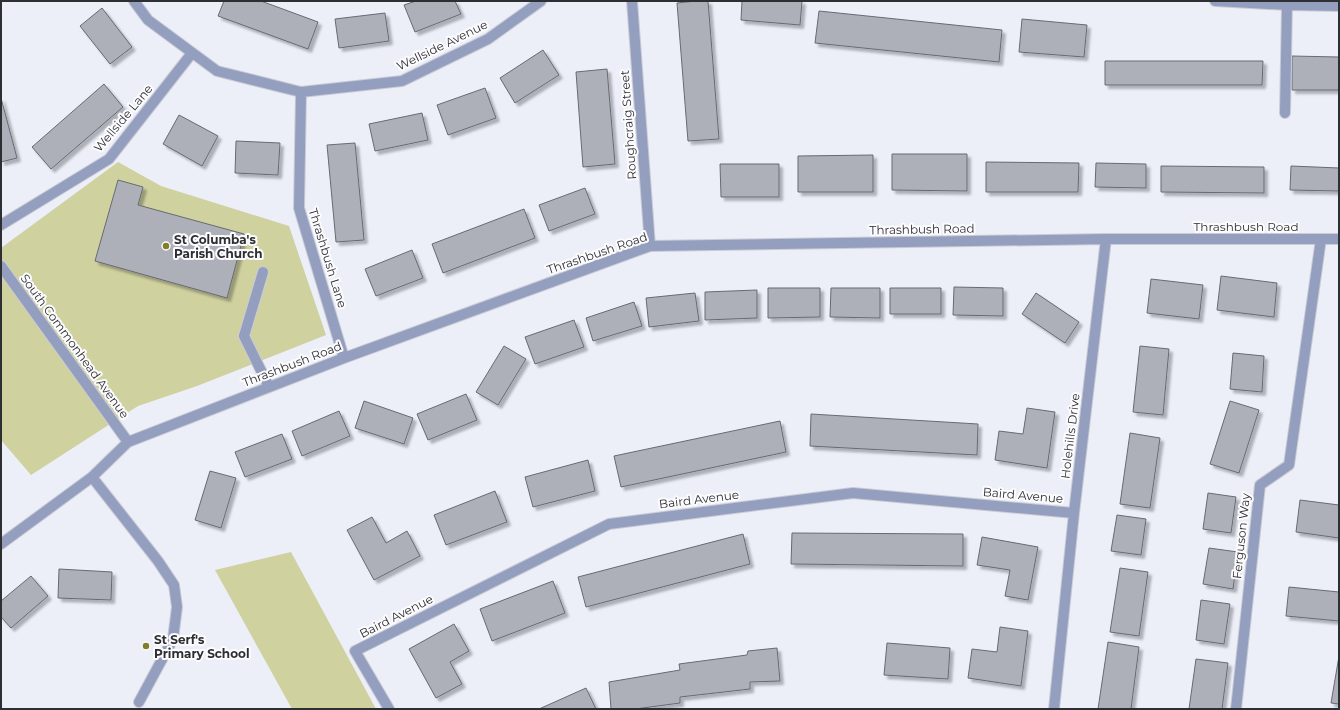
<svg xmlns="http://www.w3.org/2000/svg" width="1340" height="710" font-family="Montserrat,sans-serif">
  <style>
    .green { fill: #cfd19f }
    .building { fill: #adb0b8; stroke: #676a72; filter: url(#shadow) }
    .lines { fill: none; stroke-linecap: round; stroke-linejoin: round }
    .minor-casing { stroke: #caccd5; stroke-width: 12 }
    .minor { stroke: #949fbf; stroke-width: 10 }
    .poi-dot { fill: #7f8029; stroke: #fcfcfe; stroke-width: 1.5 }
    .labels { text-anchor: middle; dominant-baseline: central; stroke-width: 4; stroke-linejoin: round; paint-order: stroke }
    .street-label { font-size: 12px; fill: #2e2f33; stroke: #fcfcfe }
    .poi-label { font-size: 12px; font-weight: bold; fill: #2e2f33; stroke: #fcfcfe; text-anchor: start }
  </style>
  <defs>
    <filter id="shadow"><feDropShadow dx="3.5" dy="3.5" stdDeviation="1" flood-color="#0004"/></filter>
  </defs>
  <rect width="100%" height="100%" fill="#eceff8"/>
  <!-- green -->
  <path class="green" d="M118 162 161 186 289 226 326 335 197 386 138 406 31 475 1 440V248Z
    M291 552 376 709H292L215 570Z"/>
  <!-- building -->
  <path class="building" d="M224 1H261L318 22 308 49 218 16Z
    M416 1H455L461 14 415 32 404 5Z
    M696 1H708L719 139 688 141 677 3Z
    M742 1H802L800 25 741 20Z
    M102 8 132 47 110 64 80 26Z
    M819 11 1002 30 999 62 815 43Z
    M385 13 389 41 339 48 335 19Z
    M1022 19 1087 25 1084 57 1019 52Z
    M543 50 559 75 515 103 500 78Z
    M1292 56 1339 57V90H1292Z
    M1105 61H1263L1262 85H1105Z
    M607 69 615 164 583 167 576 72Z
    M104 84 123 107 51 169 32 147Z
    M485 88 496 118 448 135 437 105Z
    M1 98 17 158 1 162Z
    M422 113 428 140 375 151 369 124Z
    M179 115 218 136 202 166 163 144Z
    M236 141 280 143 278 175 235 173Z
    M355 143 364 240 336 242 327 145Z
    M892 154H967V191L892 190Z
    M873 155V192H798V156Z
    M986 162 1079 163 1078 192H986Z
    M1096 163 1146 164V188L1095 187Z
    M720 164H779V197H721Z
    M1161 166 1264 167V193L1161 192Z
    M1291 166 1339 168V191L1290 190Z
    M118 180 143 187 138 205 244 234 227 298 95 261Z
    M585 188 595 214 549 231 539 205Z
    M524 209 535 238 443 273 432 244Z
    M412 250 423 278 376 296 365 269Z
    M1221 276 1277 283 1274 317 1217 310Z
    M1151 279 1203 285 1199 319 1147 313Z
    M954 287 1003 288V316L953 315Z
    M768 288H820V317L768 318Z
    M831 288H880V318L830 317Z
    M890 288H941V314H890Z
    M757 290V318L705 320V292Z
    M695 293 699 321 649 327 646 298Z
    M1036 293 1079 322 1065 343 1022 314Z
    M634 302 642 326 593 341 586 318Z
    M574 320 584 347 535 364 525 337Z
    M504 346 526 359 498 405 476 392Z
    M1140 346 1169 349 1163 415 1133 412Z
    M1233 353 1264 356 1262 392 1230 389Z
    M466 394 477 420 428 440 417 414Z
    M364 401 413 418 404 444 355 428Z
    M1230 401 1259 410 1239 473 1210 464Z
    M1027 408 1055 412 1047 468 995 460 999 431 1023 434Z
    M339 411 350 436 302 456 292 431Z
    M811 414 978 424 977 455 810 446Z
    M780 421 786 452 621 487 614 456Z
    M1130 433 1160 438 1150 508 1120 504Z
    M282 434 292 459 245 477 235 452Z
    M588 460 595 491 533 507 525 477Z
    M210 471 236 478 221 528 195 520Z
    M495 491 507 522 446 545 434 515Z
    M1208 493 1236 497 1231 533 1203 529Z
    M1300 500 1339 505V538L1296 532Z
    M1117 515 1146 519 1141 555 1111 551Z
    M372 517 386 543 407 531 420 556 374 580 347 530Z
    M792 533 963 534V566L791 564Z
    M743 534 750 564 586 607 578 577Z
    M982 537 1038 547 1028 600 1005 596 1010 570 977 565Z
    M1209 548 1238 552 1233 589 1203 584Z
    M1120 568 1148 572 1139 636 1110 632Z
    M59 569 112 572 111 600 58 598Z
    M31 576 48 596 11 628 1 617V601Z
    M553 581 565 613 492 641 480 609Z
    M1289 587 1339 592V621L1286 616Z
    M1201 600 1230 604 1224 644 1196 640Z
    M454 624 469 651 450 662 462 684 436 698 409 649Z
    M1000 627 1028 631 1021 686 968 678 972 649 997 652Z
    M1108 642 1139 647 1131 709H1098Z
    M887 643 950 648 948 679 884 675Z
    M777 648 780 681 750 682V689L680 697V703L635 709H611L609 682 680 670 679 664 747 655 748 651Z
    M1339 656V704L1331 703Z
    M1196 659 1228 663 1222 709H1189Z
    M586 688 596 709H539Z"/>
  <g class="lines">
    <!-- minor casing -->
    <g class="minor-casing">
      <path id="minor" d="M134 1 148 20 217 71 301 92 402 81 488 39 541 1
        M632 1 650 246
        M1215 1 1287 5 1339 6
        M301 92 299 208 344 358
        M1285 113 1287 5
        M1 225 109 159 192 53
        M1 266 128 442
        M263 272 244 336 269 387
        M92 477 158 561 174 585 177 607 173 639 139 702
        M1 544 92 477 128 442 344 358 650 246 1106 239H1339
        M389 709 355 651 609 524 853 493 1074 513
        M1054 709 1074 513 1106 239
        M1236 709 1260 485 1289 465 1321 239"/>
    </g>
    <!-- minor -->
    <use href="#minor" class="minor"/>
  </g>
  <!-- markers -->
  <g class="poi-dot">
    <circle cx="166" cy="246" r="4"/>
    <circle cx="146" cy="646" r="4"/>
  </g>
  <g class="labels">
    <!-- street labels -->
    <g class="street-label">
      <text transform="translate(442 45) rotate(-26)">Wellside Avenue</text>
      <text transform="translate(123 118) rotate(-50)">Wellside Lane</text>
      <text transform="translate(628 125) rotate(-94)">Roughcraig Street</text>
      <text x="1246" y="226">Thrashbush Road</text>
      <text transform="translate(922 229) rotate(-1)">Thrashbush Road</text>
      <text transform="translate(597 253) rotate(-19)">Thrashbush Road</text>
      <text transform="translate(328 258) rotate(73)">Thrashbush Lane</text>
      <text transform="translate(75 346) rotate(54)">South Commonhead Avenue</text>
      <text transform="translate(292 364) rotate(-21)">Thrashbush Road</text>
      <text transform="translate(1070 436) rotate(-83)">Holehills Drive</text>
      <text transform="translate(1023 495) rotate(5)">Baird Avenue</text>
      <text transform="translate(699 499) rotate(-7)">Baird Avenue</text>
      <text transform="translate(1241 536) rotate(-84)">Ferguson Way</text>
      <text transform="translate(396 616) rotate(-27)">Baird Avenue</text>
    </g>
    <!-- poi labels -->
    <g class="poi-label">
      <text x="174" y="239">St Columba's<tspan x="174" dy="14">Parish Church</tspan></text>
      <text x="154" y="639">St Serf's<tspan x="154" dy="14">Primary School</tspan></text>
    </g>
  </g>
  <!-- border -->
  <rect width="1340" height="710" fill="none" stroke="#2e2f33" stroke-width="4"/>
</svg>
